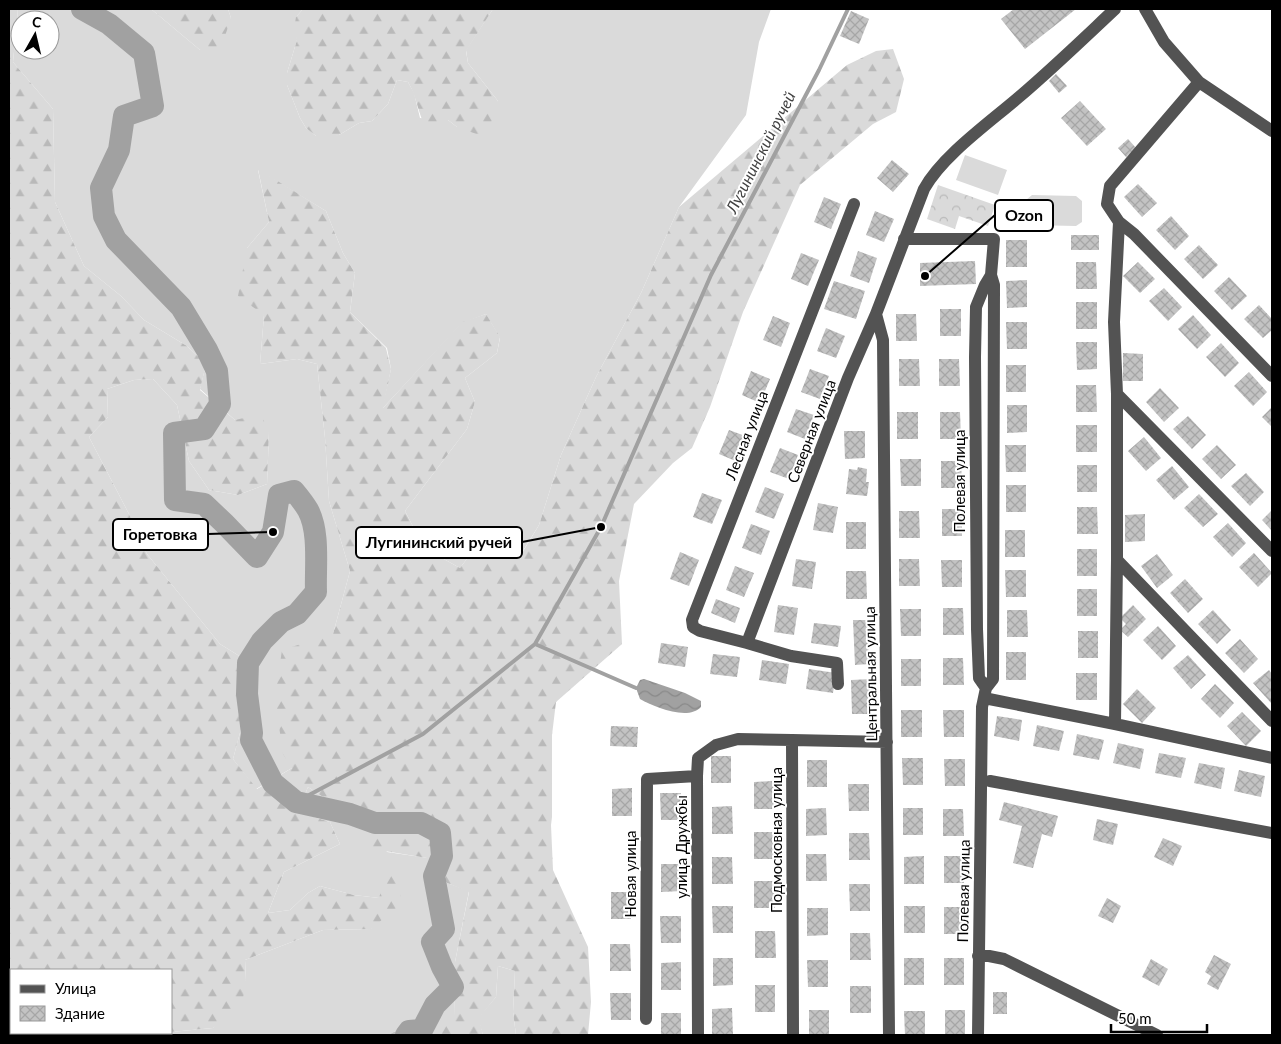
<svg xmlns="http://www.w3.org/2000/svg" width="1281" height="1044" font-family="Lato,sans-serif">
  <style>
    .grass { fill: #dadada; fill-rule: evenodd }
    .forest { fill: url(#forest-firs) }
    .park { fill: url(#park-crowns) }
    .water { fill: url(#water-waves) }
    .lines { fill: none; stroke-linecap: round; stroke-linejoin: round }
    .stream { stroke: #a1a1a1; stroke-width: 4 }
    .river { stroke: #a1a1a1; stroke-width: 22 }
    .building { fill: url(#building-cross-hatch) }
    .minor { stroke: #535353; stroke-width: 12 }
    .labels { text-anchor: middle; dominant-baseline: central; stroke-width: 4; stroke-linejoin: round; paint-order: stroke }
    .street-label { font-size: 15px; fill: #000; stroke: #fff }
    .water-label { font-size: 16px; font-style: italic; fill: #424242; stroke: #fff }
    .leader { fill: none; stroke: #000; stroke-width: 2 }
    .callout-dot { fill: #000; stroke: #fff; stroke-width: 2 }
    .callout { fill: #fff; stroke: #000; stroke-width: 2 }
    .callout-label { font-size: 16px; text-anchor: middle; font-weight: bold; fill: #000 }
  </style>
  <defs>
    <pattern id="forest-firs" width="22" height="20" patternUnits="userSpaceOnUse" patternTransform="scale(1.25)"><rect width="22" height="20" fill="#dadada"/><path d="M5 1l3.5 6h-7zM16 11l3.5 6h-7z" fill="#b9b9b9"/></pattern>
    <pattern id="park-crowns" width="20" height="18" patternUnits="userSpaceOnUse" patternTransform="scale(1.25)"><rect width="20" height="18" fill="#dadada"/><path d="M2 6a3 3 0 1 1 6 0M12 15a3 3 0 1 1 6 0" fill="none" stroke="#b9b9b9"/></pattern>
    <pattern id="water-waves" width="16" height="10" patternUnits="userSpaceOnUse" patternTransform="scale(1.25)"><rect width="16" height="10" fill="#a1a1a1"/><path d="M0 5q4-4 8 0t8 0" fill="none" stroke="#898989"/></pattern>
    <pattern id="building-cross-hatch" width="8" height="8" patternUnits="userSpaceOnUse" patternTransform="scale(1.25)"><rect width="8" height="8" fill="#c3c3c3"/><path d="M0 0l8 8M0 8l8-8" fill="none" stroke="#a6a6a6"/></pattern>
  </defs>
  <rect width="100%" height="100%" fill="#fff"/>
  <!-- grass -->
  <path class="grass" d="M18 9H151L200 50 231 18 228 9H303L296 17 297 40 287 73V85L300 118 306 128 316 136 339 135 359 123 372 121 388 104 397 80 408 82 414 93 420 118 448 120 457 127 498 101 468 63 466 50 493 9H771L759 42 746 115 679 207 641 293 596 377 561 455 539 525 521 554 472 552 460 568 424 548 405 511 467 429 475 402 465 378 497 353 500 338 486 314 462 323 382 409 391 369 387 348 350 312 355 273 343 253 326 211 258 170 269 222 247 248 264 315 260 364 297 359 317 364 325 438 329 501 350 571 333 634 292 768 256 789 233 759 241 729V657L220 644 147 554 129 514 89 437 108 417 107 389 134 380 153 379 177 405 189 461 209 490 238 495 267 484 269 433 235 420 200 389 206 364 187 346 144 320 121 296 84 266 55 202 53 109 13 62ZM20 20H50V50H20Z
    M965 155 1007 170 998 195 956 180Z
    M1032 195 1076 196 1082 201V222L1076 226 1030 225 1025 221 1026 200Z
    M308 787 326 799 369 819 387 852 428 858 447 883 469 891 455 962 454 1017 406 1026 388 1035H167V1033L171 1032 213 1028 246 980 245 960 323 930 371 929 379 898 354 895 320 886 308 893 290 910 268 913 284 872 340 844 330 822 298 812Z
    M498 966 515 971 513 1012 516 1035H483L478 1018 496 997Z"/>
  <!-- forest -->
  <path class="forest" d="M9 9H18L13 62 53 109 55 202 84 266 121 296 144 320 187 346 206 364 200 390 235 420 261 414 269 433 267 484 238 495 209 490 189 461 177 405 153 379 134 380 107 389 108 417 89 437 129 514 147 554 220 644 241 657V729L233 759 257 789 292 768 283 754 275 698 282 650 333 634 350 571 329 501 325 438 317 364 297 359 260 364 264 315 238 296 247 248 269 222 258 169 326 211 343 253 355 273 350 312 386 348 391 369 383 408 462 322 486 314 500 337 497 353 465 378 475 402 467 429 405 511 424 548 460 568 472 552 504 533 522 553 539 525 561 455 596 377 641 293 679 207 847 65 876 51 893 49 904 79 896 112 873 124 800 185 743 312 710 407 692 448 673 463 634 504 619 581 622 644 556 702 552 735V817L551 825 553 870 588 947 591 1002 588 1035H516L513 1012 515 971 498 966 496 997 479 1018 483 1035H388L406 1026 454 1016 455 962 469 892 447 883 427 858 372 849 369 819 326 799 308 787 298 812 330 822 340 844 284 872 268 913 290 910 308 893 320 886 354 895 379 898 387 871 400 878 401 904 371 929 323 930 245 960 246 980 242 1005 213 1028 171 1032V970H11V1033H167V1035H9Z
    M151 9H228L231 18 221 48 200 50Z
    M303 9H493L466 51 468 63 498 101 490 127 482 136 457 127 448 120 426 128C418 114 417 97 408 82L397 80 388 104 372 121 359 123 339 135 329 138 316 136 306 128 300 118 287 85V73L297 40 294 29 296 17Z"/>
  <!-- park -->
  <path class="park" d="M938 185 995 205 988 226 959 216 955 229 927 219Z"/>
  <!-- water -->
  <path class="water" d="M644 679 685 693 701 701V707C688 721 654 707 640 699L636 688 640 680Z"/>
  <g class="lines">
    <!-- stream -->
    <path class="stream" d="M535 644 636 688
      M296 802 423 734 535 644 601 527 711 275 819 70 848 9"/>
    <!-- river -->
    <path class="river" d="M82 9 109 24 144 53 153 106 124 116 119 150 101 188 104 216 116 240 181 307 207 350 217 371 220 404 204 429 174 433 175 500 204 504 224 523 257 557 273 532 279 495 294 491C299 497 304 503 308 510 320 532 315 568 316 592L297 614 281 622 262 641 248 663 247 694 252 733 251 740 273 783 296 802 350 814 375 823H421L440 833 442 856 434 876 444 929 432 942 442 967 453 987 435 1005 422 1030 409 1031 406 1035"/>
  </g>
  <!-- building -->
  <path class="building" d="M1014 9H1076L1025 49 1001 19Z
    M851 11 869 19 859 44 840 36Z
    M1056 74 1067 86 1059 93 1049 81Z
    M1080 101 1106 129 1087 146 1061 118Z
    M1128 139 1136 148 1126 157 1118 148Z
    M892 160 909 174 893 192 877 178Z
    M1138 184 1157 203 1142 217 1124 197Z
    M824 197 841 204 831 229 814 222Z
    M875 211 894 219 884 242 866 235Z
    M1171 216 1189 236 1175 250 1156 230Z
    M1071 235H1099V250H1071Z
    M1006 240H1027V267H1006Z
    M1199 245 1218 265 1203 279 1184 259Z
    M858 251 877 258 869 283 850 276Z
    M801 253 819 260 808 286 791 279Z
    M975 261 976 284 920 286V263Z
    M1076 262H1096L1097 289H1076Z
    M1138 262 1155 279 1140 293 1123 276Z
    M1229 277 1247 296 1232 310 1214 291Z
    M1027 280V307L1007 308 1006 281Z
    M834 281 865 291 856 319 824 309Z
    M1164 288 1182 307 1168 321 1149 301Z
    M1076 302H1097V329H1076Z
    M1259 305 1272 319V330L1263 338 1244 319Z
    M940 309H961V336H940Z
    M896 314H916L917 341H896Z
    M1193 315 1211 335 1197 349 1178 329Z
    M773 316 790 323 781 347 763 340Z
    M1006 322H1027V349H1007Z
    M826 328 845 336 836 358 817 351Z
    M1076 342H1097V369L1077 370Z
    M1221 343 1239 363 1225 377 1206 357Z
    M1123 353 1143 354V381H1123Z
    M899 359H919L920 386H899Z
    M939 359H959L960 386H939Z
    M1006 365H1026V392H1006Z
    M810 369 829 376 820 399 801 392Z
    M751 371 770 379 760 403 742 395Z
    M1249 372 1267 392 1253 406 1234 386Z
    M1076 385H1096L1097 412H1076Z
    M1160 388 1179 408 1164 422 1146 402Z
    M1007 405H1027V432L1007 433Z
    M1272 407V427L1262 417Z
    M796 409 814 415 805 439 787 432Z
    M897 412H918V439H897Z
    M940 412H960L961 439H940Z
    M1188 416 1206 435 1192 449 1173 429Z
    M1076 425H1097V452H1076Z
    M729 430 748 437 738 462 719 454Z
    M844 431H865V458L845 459Z
    M1144 437 1161 458 1146 471 1128 451Z
    M1005 445H1026V472H1006Z
    M1217 445 1236 465 1221 479 1202 459Z
    M780 448 798 455 789 479 770 472Z
    M900 459H921V486H901Z
    M941 461H961L962 488H941Z
    M1077 465H1097V492H1077Z
    M1172 466 1189 487 1174 500 1156 480Z
    M858 467 867 469 866 482H869L867 496 846 494 849 469 857 470Z
    M1246 473 1264 492 1250 506 1231 486Z
    M1006 485H1026V512H1006Z
    M765 487 784 494 774 519 755 512Z
    M702 493 722 500 712 524 693 517Z
    M1199 494 1218 514 1203 527 1184 508Z
    M818 503 838 507 833 533 813 530Z
    M1077 507H1097L1098 534H1077Z
    M942 509H962V536H942Z
    M1272 510V531L1262 520Z
    M899 511H919L920 538H899Z
    M1145 514V541L1125 542V515Z
    M846 522H866V549H846Z
    M1228 523 1246 543 1232 557 1213 537Z
    M751 524 770 531 761 555 742 548Z
    M1005 530H1025V557H1005Z
    M1077 549H1097V576H1077Z
    M680 552 699 560 689 586 670 579Z
    M1254 553 1272 573 1258 587 1239 567Z
    M1157 554 1173 575 1157 588 1141 566Z
    M796 559 816 562 812 589 792 586Z
    M899 559H919L920 586H899Z
    M941 560H962V587H942Z
    M735 566 754 573 744 597 726 590Z
    M1005 570H1026V597H1006Z
    M846 571H866L867 599H846Z
    M1185 579 1203 599 1188 613 1170 593Z
    M1077 589H1097V616H1077Z
    M716 599 740 608 735 623 711 613Z
    M778 605 798 608 794 635 774 632Z
    M1133 605 1146 619 1128 637 1120 630 1126 624 1120 618Z
    M943 608H963L964 635H943Z
    M900 609H921V636H901Z
    M1007 610H1027L1028 637H1007Z
    M1213 610 1231 630 1217 644 1198 624Z
    M853 620H867L869 664 855 665Z
    M814 623 841 626 838 647 811 643Z
    M1158 626 1176 646 1162 660 1143 640Z
    M1078 631H1098V658H1078Z
    M1240 639 1258 659 1244 673 1225 653Z
    M661 643 688 647 685 667 658 663Z
    M1006 652H1026V680H1006Z
    M713 654 740 657 737 677 710 674Z
    M1188 655 1206 675 1191 689 1173 668Z
    M943 658H963L964 685H943Z
    M901 659H921V686H901Z
    M762 660 789 664 786 684 759 680Z
    M809 669 836 673 833 693 806 689Z
    M1269 670 1272 674 1271 703 1253 683Z
    M1076 673H1097V700H1076Z
    M872 679V714H852L851 680Z
    M1215 684 1234 703 1220 718 1201 699Z
    M1137 689 1156 708 1142 723 1123 704Z
    M901 710H922V737H901Z
    M943 710H964V737H944Z
    M1242 712 1261 731 1246 746 1227 726Z
    M997 716 1022 720 1019 741 994 736Z
    M1037 725 1064 731 1059 751 1033 746Z
    M611 726 638 727 637 747 610 746Z
    M1077 734 1104 740 1099 760 1073 755Z
    M1118 743 1144 749 1140 769 1113 763Z
    M1159 753 1186 758 1181 778 1155 773Z
    M711 756H731V783H711Z
    M902 758H923V785H903Z
    M944 759H965V786H945Z
    M807 760H827V787H807Z
    M1199 763 1225 768 1221 789 1194 783Z
    M1239 770 1265 776 1261 797 1234 791Z
    M774 781V809H754V782Z
    M848 784H869V811H849Z
    M632 788V816H612V789Z
    M660 793H681V820H661Z
    M1004 802 1058 816 1052 837 1042 834 1033 868 1013 863 1022 826 999 820Z
    M732 806 733 834H712V807Z
    M826 808 827 835 806 836V809Z
    M903 808H923V835H903Z
    M943 809H963L964 836H943Z
    M1097 819 1118 824 1113 845 1093 840Z
    M754 832H774V859H754Z
    M849 833H869L870 860H849Z
    M1163 838 1182 846 1173 866 1154 857Z
    M806 854H826L827 881H806Z
    M924 856V884H904V857Z
    M944 856H964V883H944Z
    M712 857H732L733 884H712Z
    M661 864H682V891L661 892Z
    M754 881H774L775 908H754Z
    M849 884H870V911H850Z
    M611 892H631V919H611Z
    M1107 898 1121 906 1113 923 1098 916Z
    M712 906H733V933H713Z
    M904 906H925V933H904Z
    M944 907H964V934H944Z
    M807 908H828V935L807 936Z
    M660 916H681V943H661Z
    M755 931H775L776 958H755Z
    M850 933H870L871 960H850Z
    M610 944H630L631 971H610Z
    M1214 955 1231 964 1218 990 1207 984 1211 976 1205 972Z
    M713 958H733V985L713 986Z
    M904 958H924V985H904Z
    M944 958H964V985H944Z
    M1151 959 1168 969 1159 986 1142 977Z
    M807 960H828V987H808Z
    M681 962V990H661V963Z
    M755 985H775V1012H755Z
    M850 986H871V1013H850Z
    M993 992H1007V1014H993Z
    M610 993H631V1020H611Z
    M732 1008 733 1035H712V1009Z
    M809 1010H829V1035H809Z
    M945 1010H965V1035H945Z
    M904 1011H925V1035H905Z
    M661 1013H681V1035H661Z"/>
  <g class="lines">
    <!-- minor -->
    <path class="minor" d="M1145 9 1164 42 1199 82 1272 131
      M1119 222 1134 234 1272 376
      M904 239H994L991 275 994 285 993 679 986 688 982 707 978 1035
      M876 314 883 340 889 1035
      M1117 394 1272 551
      M1117 560 1272 721
      M747 643 700 631 693 627 692 620 854 204
      M838 684 837 663 791 656 747 643 848 378 876 314 924 189C942 156 990 122 1019 97 1052 69 1083 39 1115 9
      M986 688 979 678 977 629 975 357 976 307 985 285 991 275
      M984 698 1115 724 1272 758
      M1115 724 1117 560V394L1114 322 1119 222 1107 204 1110 186 1199 82
      M990 781 1272 833
      M978 956H989L1004 959 1157 1035
      M646 1019 647 779 697 776
      M698 1035 697 776 698 758 716 745 738 739 792 740
      M793 1035 792 740 887 742"/>
  </g>
  <g class="labels">
    <!-- street labels -->
    <g class="street-label">
      <text transform="translate(811 431) rotate(-69)">Северная улица</text>
      <text transform="translate(746 435) rotate(-69)">Лесная улица</text>
      <text transform="translate(959 481) rotate(-90)">Полевая улица</text>
      <text transform="translate(870 674) rotate(-91)">Центральная улица</text>
      <text transform="translate(776 840) rotate(-90)">Подмосковная улица</text>
      <text transform="translate(681 847) rotate(-90)">улица Дружбы</text>
      <text transform="translate(630 874) rotate(-90)">Новая улица</text>
      <text transform="translate(963 891) rotate(-89)">Полевая улица</text>
    </g>
    <!-- water labels -->
    <g class="water-label">
      <text transform="translate(760 152) rotate(-63)">Лугининский ручей</text>
    </g>
  </g>
  <!-- callouts -->
  <path class="leader" d="M925 276L995 215M273 532L208 534M601 527L522 542"/>
  <g class="callout-dot">
    <circle cx="925" cy="276" r="5"/>
    <circle cx="273" cy="532" r="5"/>
    <circle cx="601" cy="527" r="5"/>
  </g>
  <g class="callout">
    <rect x="995" y="200" width="58" height="31" rx="5"/>
    <rect x="113" y="519" width="95" height="31" rx="5"/>
    <rect x="356" y="527" width="166" height="31" rx="5"/>
  </g>
  <g class="callout-label">
    <text x="1024" y="221">Ozon</text>
    <text x="160" y="540">Горетовка</text>
    <text x="439" y="548">Лугининский ручей</text>
  </g>
  <!-- border -->
  <rect width="1281" height="1044" fill="none" stroke="#000000" stroke-width="20"/>
  <!-- legend -->
  <rect x="10" y="969" width="162" height="65" fill="#ffffff" stroke="#999999"/>
  <rect x="20" y="985" width="25" height="8" fill="#535353" stroke="#999999"/>
  <text x="55" y="994" font-size="15" fill="#000000">Улица</text>
  <rect x="20" y="1006" width="25" height="15" fill="url(#building-cross-hatch)" stroke="#999999"/>
  <text x="55" y="1019" font-size="15" fill="#000000">Здание</text>
  <!-- north arrow -->
  <g transform="translate(35 35) rotate(8)"><circle r="24" fill="#ffffff" stroke="#999999"/>
  <path d="M0-4L9 19L0 12L-9 19Z" fill="#000000"/>
  <text y="-8" font-size="14" font-weight="bold" text-anchor="middle" fill="#000000">С</text>
  </g>
  <!-- scale -->
  <path d="M1111 1024v8h96v-8" fill="none" stroke="#000000" stroke-width="2.5"/>
  <text x="1118" y="1024" font-size="15" fill="#000000" stroke="#ffffff" stroke-width="4" paint-order="stroke">50 m</text>
</svg>
